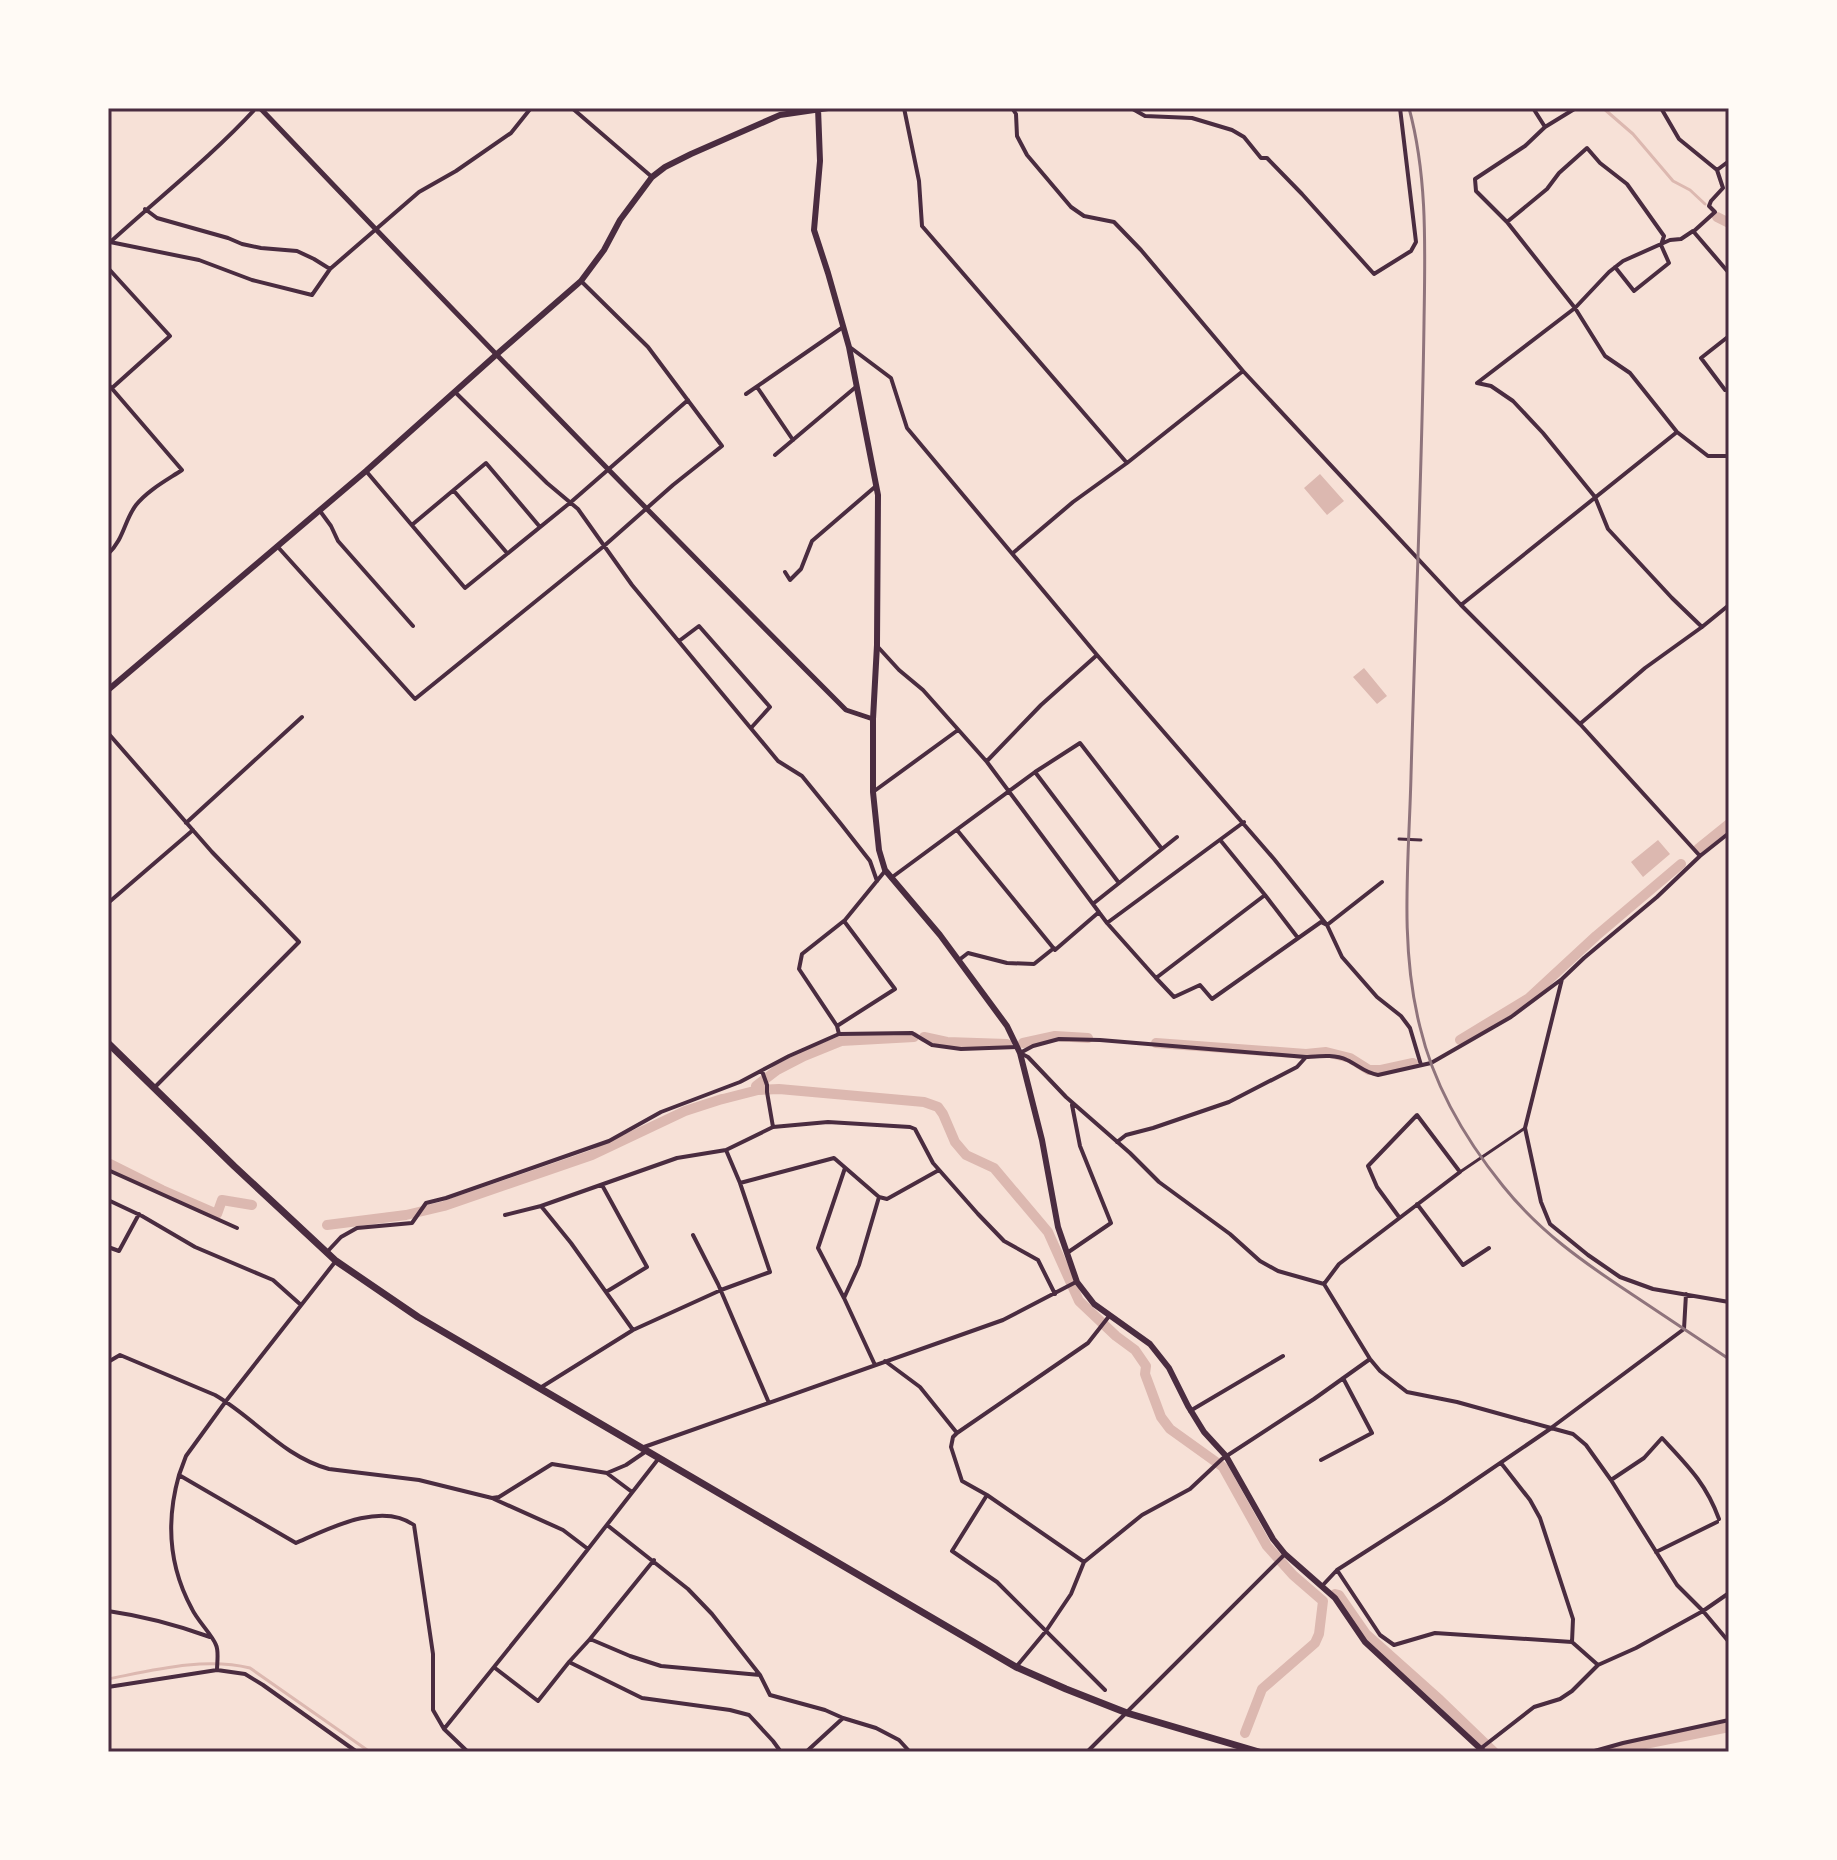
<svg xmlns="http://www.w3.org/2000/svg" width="1837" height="1860" font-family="Signika,sans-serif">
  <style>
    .water { fill: #dcb8b0 }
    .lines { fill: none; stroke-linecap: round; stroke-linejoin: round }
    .stream { stroke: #dcb8b0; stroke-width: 3 }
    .canal { stroke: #dcb8b0; stroke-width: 10 }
    .pedestrian { stroke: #4a2c40; stroke-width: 3 }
    .minor { stroke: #4a2c40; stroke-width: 4 }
    .tertiary { stroke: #4a2c40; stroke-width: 5 }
    .secondary { stroke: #4a2c40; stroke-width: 6 }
    .trunk { stroke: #4a2c40; stroke-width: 7 }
    .rail { stroke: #8f747c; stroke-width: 3 }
    .neatline { fill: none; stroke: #4a2c40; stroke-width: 3 }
  </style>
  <rect width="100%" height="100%" fill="#f7e1d7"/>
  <!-- water -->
  <path class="water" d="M1320 474 1344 501 1327 515 1304 488Z
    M1364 668 1387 696 1377 704 1353 677Z
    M1658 840 1670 854 1643 877 1631 862Z"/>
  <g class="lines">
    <!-- stream -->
    <path class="stream" d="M1603 108 1633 134 1673 181 1690 190 1705 204
      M108 1679C154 1670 204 1657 250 1668L370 1752"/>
    <!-- canal -->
    <path class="canal" d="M1717 217 1729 223
      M1698 849 1729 824
      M924 1037 947 1042 1007 1044
      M1460 1040 1529 998 1596 936 1681 864
      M1023 1043 1055 1036 1088 1038
      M1156 1043 1306 1054 1326 1052 1350 1058 1369 1070H1381L1413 1063
      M756 1086 777 1070 804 1056 841 1041 914 1037
      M719 1100 758 1090 779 1089 924 1102 938 1107 943 1114 955 1142 966 1155 994 1168 1048 1232 1079 1301 1116 1336 1135 1350 1146 1366 1145 1374 1161 1417 1170 1429 1223 1467 1267 1546 1293 1575 1323 1601
      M108 1163 162 1190 217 1214 222 1200 252 1205
      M327 1225 406 1215 444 1206 592 1155 685 1111 722 1099
      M1335 1594 1339 1595 1366 1634 1440 1700 1494 1752
      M1245 1733 1262 1689 1315 1643 1319 1634 1323 1601
      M1605 1752 1729 1727"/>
    <!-- pedestrian -->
    <path class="pedestrian" d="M1399 839 1421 840
      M1460 1172 1525 1128"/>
    <!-- minor -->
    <path class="minor" d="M572 108 652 177
      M904 108 919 181 922 226 1127 463
      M1012 108 1016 114 1017 136 1027 155 1071 207 1084 216 1114 222 1141 250 1243 371 1461 605 1580 724 1700 856
      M1131 108 1145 116 1192 118 1232 130 1244 137 1261 158H1267L1302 194 1374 274 1411 251 1416 242 1400 108
      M1533 108 1545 127
      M1576 108 1545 127 1525 146 1475 179 1476 191 1507 222 1575 308 1605 356 1630 373 1677 432 1708 456H1729
      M1661 108 1679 139 1717 170
      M145 209 157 218 228 238 242 244 261 248 297 251 314 259 330 269
      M1507 222 1547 189 1559 173 1587 148 1600 163 1627 184 1664 236 1661 245 1669 263 1634 291 1615 267
      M1694 231 1715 212 1709 206 1711 201 1723 188 1717 170 1729 161
      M108 239 110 242 199 260 252 280 312 295 330 269 419 192 456 171 511 133 531 108
      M108 244C157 199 211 157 256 108
      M108 268 170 336 112 388
      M851 348 891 378 907 428 1097 655 1274 859 1327 925 1342 957 1377 997 1401 1016 1410 1028 1421 1065
      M108 384 182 470C167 480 148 490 136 505 124 521 124 539 108 554
      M757 387 793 440
      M1725 390 1701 358 1729 336
      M455 392 547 483 578 509 632 585 778 761 802 776 841 824 870 861 877 881
      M746 394 843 327
      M775 455 857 386
      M366 471 465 588 571 502 688 400
      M454 491 507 553
      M320 511 331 526 338 541 413 626
      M413 524 486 463 540 527
      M277 546 415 699 604 546 673 485 722 446 648 347 582 282
      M1013 553 1073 502 1127 463 1243 371
      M785 572 790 580 801 569 812 541 876 486
      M1461 605 1677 432
      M1702 627 1672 598 1608 529 1595 497 1543 433 1513 401 1491 386 1477 383 1575 308 1609 272 1623 261 1670 240 1681 239 1693 231 1729 273
      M679 641 699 626 770 707 751 728
      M878 647 899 670 923 690 987 762 1107 923 1156 978 1265 895 1298 938
      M1581 723 1645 668 1702 627 1729 605
      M108 733 212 852 299 942 155 1087
      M987 761 1041 705 1097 655
      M1035 772 1119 883
      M873 792 958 730
      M186 823 302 717
      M957 830 1055 950 1099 912
      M1729 833 1700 856 1657 897 1584 958 1562 979 1525 1128 1541 1202 1550 1224 1588 1255 1620 1277 1653 1289 1729 1302
      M1221 841 1265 895
      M891 878 1035 772 1080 743 1162 849
      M108 903 193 830
      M1094 903 1177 837
      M1107 923 1244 822
      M959 960 968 953 1007 963 1034 964 1054 948
      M1156 978 1174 997 1200 985 1212 999 1321 922 1327 925 1382 882
      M837 1026 895 989 844 921
      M839 1034 837 1026 799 969 802 954 845 920 885 871
      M762 1071 767 1085V1092L773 1127
      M1117 1142 1126 1135 1153 1128 1229 1102 1297 1067 1306 1057
      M726 1150 740 1183 834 1158 879 1197 887 1199 939 1170
      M108 1170 237 1228
      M602 1185 647 1267 606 1292
      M108 1200 142 1216 195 1247 273 1280 301 1305
      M1417 1204 1463 1265 1489 1248
      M505 1215 541 1206
      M693 1235 718 1284 769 1403
      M108 1247 119 1251 139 1214
      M327 1252 341 1237 357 1228 412 1223 426 1203 446 1198 609 1141 661 1112 740 1082 789 1056 839 1034 912 1033 932 1045 961 1049 1017 1047
      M1067 1253 1111 1223 1080 1146 1072 1105
      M1324 1284 1339 1264 1460 1172 1417 1115 1368 1166 1377 1187 1399 1217
      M1686 1294 1684 1329 1551 1428 1573 1434 1586 1445 1611 1480 1677 1585 1703 1611 1729 1642
      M844 1298 818 1248 845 1168
      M633 1330 571 1243 541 1206 677 1158 726 1150 773 1127 828 1122 910 1127 915 1129 933 1163 978 1214 1004 1241 1038 1260 1055 1294
      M885 1361 920 1387 957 1433 1088 1343 1110 1315
      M108 1362 120 1355 215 1395C255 1418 282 1456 329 1469L419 1480 492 1498 499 1497 552 1464 607 1473 626 1465 645 1452
      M875 1365 844 1298 859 1265 879 1197
      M540 1388 633 1330 721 1290 770 1272 740 1183
      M1190 1411 1283 1356
      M1551 1428 1457 1402 1407 1392 1380 1371 1370 1359 1324 1284 1278 1271 1260 1261 1230 1234 1159 1182 1130 1153 1066 1097 1028 1057 1020 1053 1033 1046 1059 1039 1100 1040 1306 1057C1320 1056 1335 1054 1347 1060 1358 1065 1365 1073 1378 1075L1431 1063 1511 1017 1562 979
      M957 1433 953 1437 951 1447 962 1481 987 1495 1084 1562
      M644 1447 1003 1320 1076 1282
      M1321 1460 1372 1433 1343 1378
      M1501 1463 1530 1500 1540 1518 1573 1619 1572 1642
      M608 1474 632 1492
      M179 1475 186 1456 226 1401 335 1262
      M1611 1480 1644 1458 1662 1438C1687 1465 1706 1483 1719 1519
      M987 1495 952 1551 997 1582 1105 1690
      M494 1499 563 1530 588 1549
      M607 1525 688 1589 712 1614 760 1675 770 1695 825 1710 843 1718 876 1728 899 1740 910 1752
      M1656 1552 1717 1522
      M1337 1570 1380 1635 1394 1645 1435 1633 1572 1642 1598 1665
      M1322 1586 1337 1570 1443 1502 1550 1429
      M108 1611C143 1616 177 1625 210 1637
      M590 1639 654 1560
      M569 1662 642 1698 730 1710 749 1715 773 1741 781 1752
      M1016 1667 1046 1631 1071 1594 1084 1562 1142 1515 1190 1489 1222 1459 1314 1399 1370 1359
      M495 1668 538 1701 569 1662 590 1639 630 1656 661 1666 760 1675
      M217 1670C217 1663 219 1651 216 1645 213 1636 197 1620 192 1609 169 1567 166 1521 179 1475L296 1543C328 1529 381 1501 414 1525L433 1654V1710L444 1729 468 1752
      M108 1687 217 1670 245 1674 263 1685 357 1752
      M444 1729 560 1585 659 1458
      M1480 1749 1534 1707 1560 1699 1572 1691 1598 1665 1636 1648 1703 1611 1729 1593
      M806 1752 842 1719
      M1087 1752 1285 1554
      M1591 1752 1623 1743 1729 1720"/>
    <!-- tertiary -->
    <path class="tertiary" d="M260 108C453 311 648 512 846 710L873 719"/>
    <!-- secondary -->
    <path class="secondary" d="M818 108 820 161 814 230 828 273 849 347 878 495 877 645 873 719V792L879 850 885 870 940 935 1007 1026 1020 1053 1042 1140 1058 1227 1077 1282 1094 1304 1150 1344 1169 1368 1188 1406 1204 1432 1226 1456 1273 1539 1285 1554 1335 1598 1365 1642 1484 1752
      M108 690 366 471 497 354 581 281 604 250 620 220 652 177 665 167 691 154 780 115 828 108"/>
    <!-- trunk -->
    <path class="trunk" d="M108 1043 234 1166 336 1261 418 1317 1016 1667 1066 1689 1127 1713 1259 1752"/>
    <!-- rail -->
    <path class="rail" d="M1409 108C1428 178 1425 251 1424 323 1422 474 1415 625 1411 776 1409 859 1399 945 1420 1027 1434 1086 1465 1139 1503 1186 1539 1231 1583 1262 1630 1293 1663 1315 1696 1337 1729 1359"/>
  </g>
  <!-- border -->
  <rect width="1837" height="1860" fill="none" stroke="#fffaf5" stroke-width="220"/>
  <rect x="110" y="110" width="1617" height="1640" class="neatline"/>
</svg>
